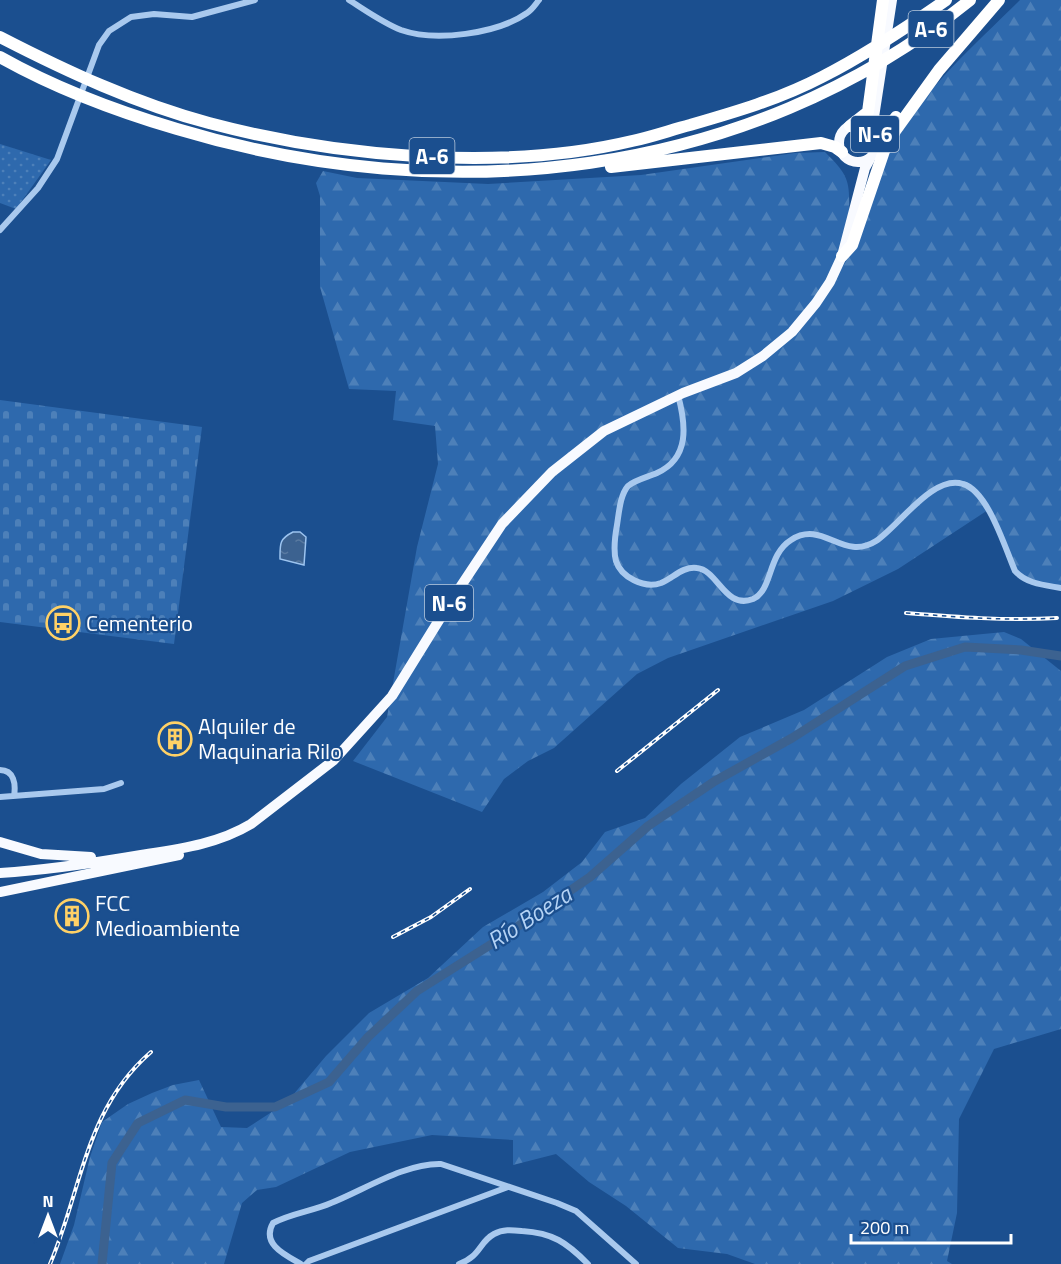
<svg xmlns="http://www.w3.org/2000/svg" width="1061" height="1264" font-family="'Titillium Web',sans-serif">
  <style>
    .grass { fill: url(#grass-dots) }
    .forest { fill: url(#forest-firs) }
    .cemetery { fill: url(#cemetery-stones) }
    .water { fill: url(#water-ripples); stroke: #9cc4f0; stroke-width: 1.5 }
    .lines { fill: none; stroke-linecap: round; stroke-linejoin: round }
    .river { stroke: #3c6290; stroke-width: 9 }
    .minor { stroke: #a9c9ee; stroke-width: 6 }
    .trunk { stroke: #f8faff; stroke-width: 10 }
    .motorway { stroke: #fff; stroke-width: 12 }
    .rail-casing { stroke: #fff; stroke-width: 4 }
    .rail { stroke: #1b4f8f; stroke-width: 1.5; stroke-dasharray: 4.5; stroke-linecap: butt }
    .labels { text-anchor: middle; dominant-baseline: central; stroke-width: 4.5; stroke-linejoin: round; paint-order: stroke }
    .shield { fill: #1b4f8f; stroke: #bbcadd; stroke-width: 1.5 }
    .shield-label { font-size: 21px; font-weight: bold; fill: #fff }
    .poi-label { font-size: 22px; fill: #fff; stroke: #1b4f8f; text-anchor: start }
    .water-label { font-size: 24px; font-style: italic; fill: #b5d3f5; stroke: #1b4f8f }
  </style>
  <defs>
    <pattern id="grass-dots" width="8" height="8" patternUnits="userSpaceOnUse" patternTransform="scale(1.5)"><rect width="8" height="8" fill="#2e69ad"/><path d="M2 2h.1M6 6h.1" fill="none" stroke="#4d80b9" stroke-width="1.8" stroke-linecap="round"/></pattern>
    <pattern id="forest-firs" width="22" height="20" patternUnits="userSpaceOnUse" patternTransform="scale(1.5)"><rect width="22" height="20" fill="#2e69ad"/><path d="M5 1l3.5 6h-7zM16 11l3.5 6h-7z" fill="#4d80b9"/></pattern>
    <pattern id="cemetery-stones" width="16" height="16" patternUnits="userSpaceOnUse" patternTransform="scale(1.5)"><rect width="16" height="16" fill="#2e69ad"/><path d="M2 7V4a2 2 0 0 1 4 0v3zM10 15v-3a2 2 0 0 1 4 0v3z" fill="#4d80b9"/></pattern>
    <pattern id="water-ripples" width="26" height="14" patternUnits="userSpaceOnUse" patternTransform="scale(1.5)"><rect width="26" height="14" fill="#3c6290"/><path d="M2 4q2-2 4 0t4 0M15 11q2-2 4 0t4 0" fill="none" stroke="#597aa1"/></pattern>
  </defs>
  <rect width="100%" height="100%" fill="#1b4f8f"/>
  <!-- grass -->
  <path class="grass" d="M0 144 51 160 16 209 0 203Z"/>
  <!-- forest -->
  <path class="forest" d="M1020 0H1061V586L1028 580 1018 573 988 510 898 569 833 601 668 658 637 674 554 748 528 761 504 779 482 812 353 761 387 717 417 547 438 464 435 426 393 420 396 391 349 389 320 287V196L316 183 323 171 357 178 488 184 641 175 795 153 825 152C848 175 850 180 849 212L868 216C876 193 882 167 893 146 923 89 975 45 1020 0Z
    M1004 632 1021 639 1061 671V1029L994 1049 959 1119 957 1213 947 1261 952 1264H755L727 1254 678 1248 626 1206 589 1182 556 1154 513 1165V1140L432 1135 350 1152 276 1187 257 1190 242 1203 224 1264H60L74 1225 90 1157 102 1122 128 1104 152 1093 173 1085 199 1080 221 1127 247 1128 287 1102 326 1056 369 1013 428 978 483 927 543 892 582 862 605 832 645 818 681 784 740 737 804 710 887 657 931 639Z"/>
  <!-- cemetery -->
  <path class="cemetery" d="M0 400 202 427 174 644 0 622Z"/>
  <!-- water -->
  <path class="water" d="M293 532H300L306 537 304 565 280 559C280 544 279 539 293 532Z"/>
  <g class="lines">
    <!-- river -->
    <path class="river" d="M102 1264 112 1163 138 1123 185 1100 226 1107H275L329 1082 368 1037 417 991 498 940 590 877 648 826 715 781 792 738 905 666 965 647 1021 650 1061 656"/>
    <!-- minor -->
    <path class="minor" d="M349 0C365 10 383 23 401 30 435 42 497 34 527 13 532 10 535 5 539 0
      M0 230 38 188 57 159 99 45 109 31 131 17 154 14 192 17 255 0
      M678 395C686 425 690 458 657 473 648 477 635 480 628 486 620 495 619 513 617 525 615 536 613 550 616 561 621 577 644 589 661 583 673 578 683 566 697 568 718 570 725 610 753 599 773 590 767 555 791 540 823 519 843 562 876 541 899 526 933 474 963 484 988 491 1005 548 1015 571 1027 584 1044 585 1061 588
      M0 770C14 770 16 784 14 796
      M0 797 104 789 121 783
      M301 1264C285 1255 261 1244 273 1223 292 1213 313 1211 331 1203 364 1190 405 1163 441 1164L557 1203 576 1211 636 1264
      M306 1264 309 1261 508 1187
      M459 1264C481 1256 479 1242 494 1234 503 1229 512 1230 522 1231 553 1233 566 1242 588 1264"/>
    <!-- trunk -->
    <path class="trunk" d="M839 143a19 19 0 1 1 38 0a19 19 0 1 1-38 0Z
      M872 130 892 0
      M0 842 41 854 91 857
      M0 873C48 870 94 863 141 855 179 849 218 844 251 824L334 760 392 696 449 604 502 524 552 472 604 431 683 393 736 373 763 356 792 332 816 303 830 282 842 256 865 168 870 159
      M0 892 179 855"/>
    <!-- motorway -->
    <path class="motorway" d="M0 37C66 71 137 104 209 123 337 157 502 172 632 141 651 137 671 130 690 125 735 112 780 99 822 77 865 55 906 28 946 0
      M0 57C55 88 116 111 177 129 446 210 746 181 970 0
      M850 126 868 112 883 0
      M877 143 896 117
      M611 167 821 143 835 147 842 152
      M842 256 852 245 884 151 895 131 939 70 999 0"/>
    <!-- rail casing -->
    <g class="rail-casing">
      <path id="rail" d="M906 613C956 617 1006 621 1057 618
        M617 771 718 690
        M393 937 431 917 470 889
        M50 1264C82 1189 85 1109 151 1052"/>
    </g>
    <!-- rail -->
    <use href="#rail" class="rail"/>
  </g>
  <!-- icons -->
  <defs>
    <g id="bus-ring" transform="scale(1.725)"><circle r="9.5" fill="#1b4f8f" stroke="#ffd166" stroke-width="1.5"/><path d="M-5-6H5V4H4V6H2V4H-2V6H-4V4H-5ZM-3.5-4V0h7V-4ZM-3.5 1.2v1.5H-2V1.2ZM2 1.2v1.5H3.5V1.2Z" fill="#ffd166"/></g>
    <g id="building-ring" transform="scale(1.725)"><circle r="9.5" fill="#1b4f8f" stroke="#ffd166" stroke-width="1.5"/><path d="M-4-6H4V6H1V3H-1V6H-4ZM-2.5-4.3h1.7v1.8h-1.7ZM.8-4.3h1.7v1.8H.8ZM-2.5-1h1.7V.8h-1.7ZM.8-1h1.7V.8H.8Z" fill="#ffd166"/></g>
  </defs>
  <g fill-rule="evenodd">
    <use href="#bus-ring" x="63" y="623"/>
    <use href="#building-ring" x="175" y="739"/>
    <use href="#building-ring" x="72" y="916"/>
  </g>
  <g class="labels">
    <!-- shield labels -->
    <g class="shield">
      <rect x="908.5" y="11" width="45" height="36" rx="4.5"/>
      <rect x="851" y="116" width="48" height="36" rx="4.5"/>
      <rect x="409.5" y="138" width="45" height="36" rx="4.5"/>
      <rect x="425" y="585" width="48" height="36" rx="4.5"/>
    </g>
    <g class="shield-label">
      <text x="931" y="29">A-6</text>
      <text x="875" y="134">N-6</text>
      <text x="432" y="156">A-6</text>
      <text x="449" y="603">N-6</text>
    </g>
    <!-- poi labels -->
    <g class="poi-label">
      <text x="86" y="623">Cementerio</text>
      <text x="198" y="726">Alquiler de<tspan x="198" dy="25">Maquinaria Rilo</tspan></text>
      <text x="95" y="903">FCC<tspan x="95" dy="25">Medioambiente</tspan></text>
    </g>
    <!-- water labels -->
    <g class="water-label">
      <text transform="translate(529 917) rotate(-33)">Río Boeza</text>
    </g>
  </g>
  <!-- north arrow -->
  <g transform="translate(48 1216)" stroke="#1b4f8f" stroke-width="4.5" paint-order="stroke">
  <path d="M0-4.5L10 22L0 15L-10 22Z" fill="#ffffff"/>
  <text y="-9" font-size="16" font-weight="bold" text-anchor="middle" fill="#ffffff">N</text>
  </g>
  <!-- scale -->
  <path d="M851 1234v9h160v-9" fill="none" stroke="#ffffff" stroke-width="3"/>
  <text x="860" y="1234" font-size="18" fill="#ffffff" stroke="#1b4f8f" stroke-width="4.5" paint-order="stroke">200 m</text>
</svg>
